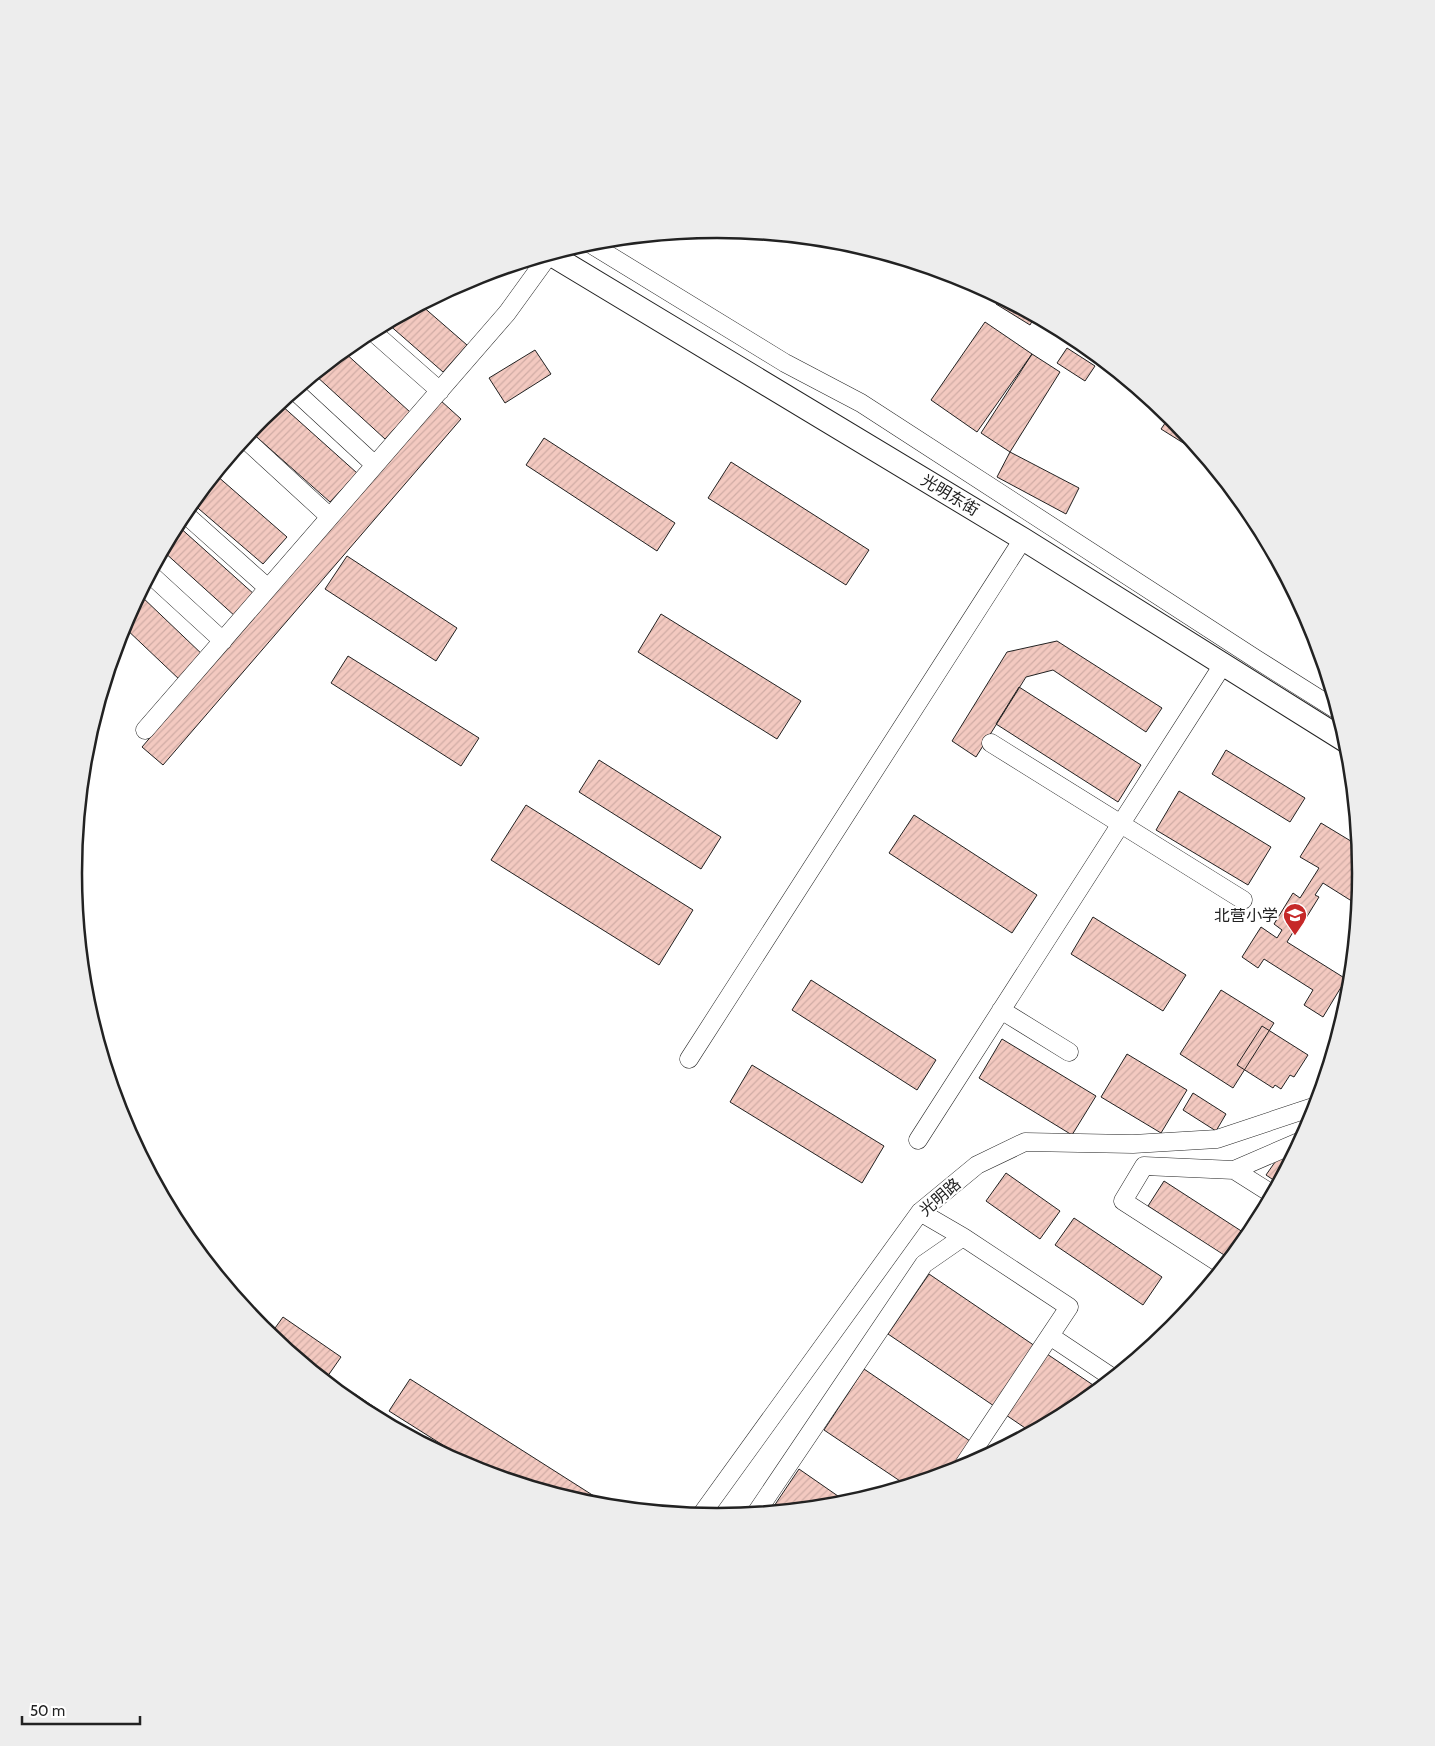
<svg xmlns="http://www.w3.org/2000/svg" width="1435" height="1746" font-family="Cabin,'Noto Sans SC',sans-serif">
  <style>
    .building { fill: url(#building-hatch); stroke: #222 }
    .lines { fill: none; stroke-linecap: round; stroke-linejoin: round }
    .minor-casing { stroke: #222; stroke-width: 19 }
    .major-casing { stroke: #222; stroke-width: 24 }
    .minor { stroke: #fff; stroke-width: 18 }
    .major { stroke: #fff; stroke-width: 22 }
    .labels { text-anchor: middle; dominant-baseline: central; stroke-width: 4; stroke-linejoin: round; paint-order: stroke }
    .street-label { font-size: 16px; fill: #222; stroke: #fff }
    .poi-label { font-size: 16px; fill: #222; stroke: #fff; text-anchor: end }
    .rim { fill: none; stroke: #222; stroke-width: 2.5 }
  </style>
  <defs>
    <pattern id="building-hatch" width="6" height="6" patternUnits="userSpaceOnUse" patternTransform="scale(1.25)"><rect width="6" height="6" fill="#f3c9c0"/><path d="M-1 1l2-2M0 6l6-6M5 7l2-2" fill="none" stroke="#d0aca5"/></pattern>
  </defs>
  <rect width="100%" height="100%" fill="#fff"/>
  <!-- building -->
  <path class="building" d="M1000 298 1035 316 1030 325 996 304Z
    M421 305 467 345 443 372 387 323Z
    M985 322 1032 354 977 432 931 400Z
    M1067 348 1095 366 1085 381 1057 363Z
    M535 350 551 374 505 403 489 378Z
    M343 351 410 412 385 439 315 375Z
    M1032 354 1060 372 1010 452 981 433Z
    M440 400 461 419 163 765 142 747Z
    M280 404 357 473 330 502 251 432 263 418Z
    M1170 416 1173 418 1204 456 1161 429Z
    M544 438 675 523 657 551 526 465Z
    M1010 452 1079 488 1066 514 997 477Z
    M731 462 869 550 846 585 708 498Z
    M216 475 287 537 263 564 192 503Z
    M177 525 255 595 236 617 163 551Z
    M347 556 457 628 436 661 325 589Z
    M140 595 205 657 181 681 123 626Z
    M661 614 801 701 777 739 638 652Z
    M1057 641 1162 708 1146 732 1053 670 1026 677 976 757 952 741 1007 652Z
    M348 656 479 738 461 766 331 683Z
    M1019 687 1141 765 1118 802 996 724Z
    M1226 750 1305 798 1290 822 1212 774Z
    M599 760 721 837 701 869 579 792Z
    M1179 791 1271 847 1248 885 1156 830Z
    M526 805 693 910 659 965 491 860Z
    M914 815 1037 895 1012 933 889 853Z
    M1321 823 1359 846 1361 873 1358 905 1323 883 1315 895 1319 897 1298 931 1295 929 1287 942 1346 979 1323 1017 1304 1005 1313 990 1264 959 1258 968 1242 957 1261 927 1277 938 1282 930 1274 924 1293 893 1300 898 1319 868 1300 857Z
    M1093 917 1186 975 1163 1011 1071 954Z
    M811 980 936 1060 917 1090 792 1010Z
    M1221 990 1274 1023 1233 1088 1180 1054Z
    M1262 1026 1308 1055 1294 1077 1290 1075 1281 1089 1275 1085 1273 1088 1237 1065Z
    M1002 1039 1096 1096 1072 1135 979 1078Z
    M1127 1054 1187 1090 1161 1133 1101 1097Z
    M752 1065 884 1146 862 1183 730 1102Z
    M1193 1093 1226 1114 1216 1131 1183 1110Z
    M1282 1152 1291 1158 1278 1183 1266 1175Z
    M1006 1173 1060 1211 1040 1239 986 1201Z
    M1164 1181 1249 1236 1230 1259 1148 1206Z
    M1074 1218 1162 1277 1143 1305 1055 1245Z
    M929 1274 1035 1346 994 1406 888 1334Z
    M283 1317 341 1357 325 1380 270 1335Z
    M1047 1354 1099 1389 1075 1408 1031 1432 1006 1415Z
    M864 1369 970 1441 950 1472 906 1485 824 1430Z
    M410 1379 605 1503 603 1505 592 1504 487 1473 389 1411Z
    M355 1394 380 1411 376 1417 360 1408 351 1401Z
    M799 1469 848 1503 770 1512Z"/>
  <g class="lines">
    <!-- minor casing -->
    <g class="minor-casing">
      <path id="minor" d="M589 243 785 363 861 403 1256 659 1337 710
        M372 331 440 391
        M295 391 375 465
        M245 439 330 517
        M184 513 268 588
        M151 575 223 641
        M145 730 507 313 549 255
        M991 743 1243 900
        M1001 1010 1069 1052
        M689 1059 1023 539
        M918 1140 1224 663
        M1234 1170 1272 1194
        M920 1212 963 1237 1069 1307 961 1469
        M1224 1266 1123 1201 1144 1166 1234 1170 1301 1141
        M1050 1336 1113 1378
        M756 1513 924 1264 963 1237
        M701 1515 920 1212 977 1165 1025 1142 1133 1144 1217 1139 1316 1106"/>
    </g>
    <!-- major casing -->
    <g class="major-casing">
      <path id="major" d="M550 254 1023 539 1347 742"/>
    </g>
    <!-- minor -->
    <use href="#minor" class="minor"/>
    <!-- major -->
    <use href="#major" class="major"/>
  </g>
  <!-- icons -->
  <defs>
    <g id="school-pin" transform="scale(1.25)"><path d="M0 17L-7.5 6A9.5 9.5 0 1 1 7.5 6Z" fill="#c62828" stroke="#fff"/><path d="M0-5L7-2L0 1L-7-2ZM-4 1L0 2.5L4 1V4Q0 6-4 4Z" fill="#fff"/></g>
  </defs>
  <g fill-rule="evenodd">
    <use href="#school-pin" x="1295" y="915"/>
  </g>
  <g class="labels">
    <!-- street labels -->
    <g class="street-label">
      <text transform="translate(950 495) rotate(31)">光明东街</text>
      <text transform="translate(940 1197) rotate(-41)">光明路</text>
    </g>
    <!-- poi labels -->
    <g class="poi-label">
      <text x="1278" y="915">北营小学</text>
    </g>
  </g>
  <!-- crop -->
  <path d="M0 0H1435V1746H0ZM82 873a635 635 0 1 1 1270 0a635 635 0 1 1-1270 0Z" fill="#ededed" fill-rule="evenodd"/>
  <path class="rim" d="M82 873a635 635 0 1 1 1270 0a635 635 0 1 1-1270 0Z"/>
  <!-- scale -->
  <path d="M22 1716v8h118v-8" fill="none" stroke="#222222" stroke-width="2.5"/>
  <text x="30" y="1716" font-size="15" fill="#222222" stroke="#ffffff" stroke-width="4" paint-order="stroke">50 m</text>
</svg>
